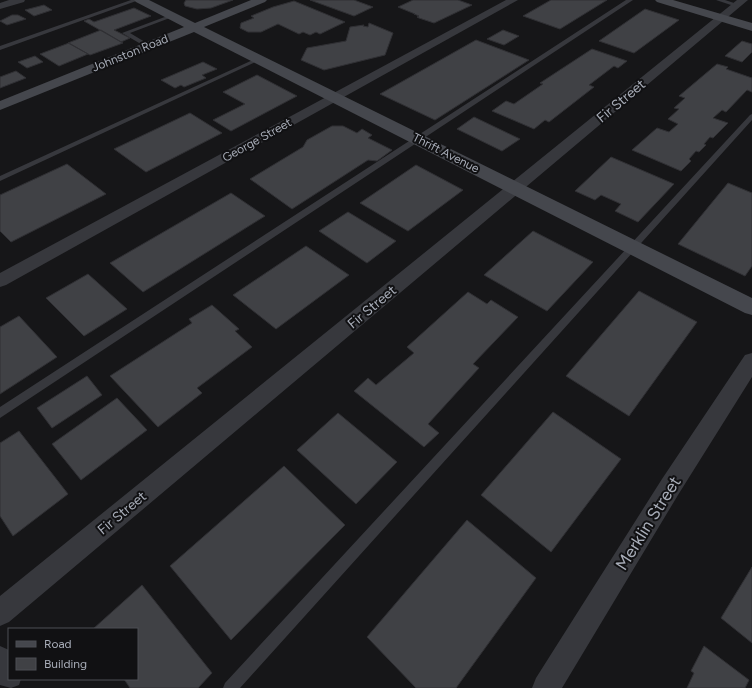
<svg xmlns="http://www.w3.org/2000/svg" width="752" height="688" font-family="Figtree,sans-serif">
  <style>
    .building { fill: #404145; stroke: #303034 }
    .lines { fill: none; stroke-linecap: round; stroke-linejoin: round }
    .lane { fill: #37383d; fill-rule: evenodd }
    .street { fill: #37383d; fill-rule: evenodd }
    .secondary { fill: #45474d; fill-rule: evenodd }
    .labels { text-anchor: middle; dominant-baseline: central; stroke-width: 4; stroke-linejoin: round; paint-order: stroke }
    .far-street-label { font-size: 12px; fill: #a8adb8; stroke: #111113 }
    .street-label { font-size: 14px; fill: #a8adb8; stroke: #111113 }
    .near-street-label { font-size: 17px; fill: #a8adb8; stroke: #111113 }
  </style>
  <rect width="100%" height="100%" fill="#161618"/>
  <!-- building -->
  <path class="building" d="M186 0H233L211 8 197 9 185 6 184 3Z
    M310 0H354L373 7 354 16Z
    M413 0H458L472 5 434 23 419 18 417 17 419 16 414 14H415L398 7Z
    M551 0H607L560 29 523 16Z
    M294 1 345 22 320 34 316 32 310 35 303 32 299 34 278 24 261 32H248L240 28 241 23 254 18 251 16 273 7Z
    M44 5 52 10 34 16 25 10Z
    M134 8 151 16 114 30 130 38 121 42 84 21 89 19 94 22Z
    M645 9 679 20 634 53 599 41Z
    M12 15H18L26 19 7 25 0 21Z
    M369 23 393 33 385 55 324 70 301 60 307 48 346 41 350 27 364 25 363 26 368 27Z
    M101 30 123 43 90 55 68 43Z
    M503 30 519 36 504 45 487 39Z
    M476 40 529 60 435 120 380 94Z
    M742 41 752 44V52L742 62 725 56Z
    M69 43 88 54 59 66 40 54Z
    M592 49 627 61 618 68 614 66 589 85 594 87 549 122 545 120 534 129 492 111 506 101 514 104 543 84 540 83Z
    M35 56 43 62 27 68 18 62Z
    M203 62 217 69 202 75 206 78 184 87 181 85 175 88 161 80Z
    M717 64 728 67 726 69 752 78V92L747 90 726 112 722 110 713 118 728 123 713 138 710 137 704 144 706 145 699 152 696 151 689 159 691 161 681 171 632 150 657 128 669 132 678 124 668 119 679 109 674 108 685 98 679 96Z
    M16 71 26 78 0 88V77Z
    M257 75 297 96 231 131 213 120 245 104 223 92Z
    M190 113 222 133 146 172 114 149Z
    M474 117 520 139 502 151 457 129Z
    M332 126H343L357 133 362 129 372 135 368 138 392 150 377 161 368 160 292 209 250 179 303 147 307 140Z
    M611 157 674 184 638 222 615 211 621 204 601 195 595 200 575 191Z
    M67 164 106 194 11 242 0 231V195Z
    M416 165 463 190 408 231 360 203Z
    M728 183 752 193V266L745 276 678 244Z
    M231 193 265 216 143 292 110 263Z
    M348 212 396 241 367 263 319 231Z
    M533 231 593 262 547 311 484 275Z
    M306 246 349 275 276 329 233 295Z
    M88 274 127 309 84 336 46 298Z
    M639 291 697 322 629 416 566 376Z
    M468 292 487 304 491 300 518 317 473 364 479 368 428 424 439 433 424 447 354 391 368 378 376 385 414 353 407 347Z
    M212 305 239 329 235 331 252 347 197 388 202 393 158 427 110 376 192 323 189 319Z
    M19 316 57 357 0 394V327Z
    M87 376 102 395 52 428 37 408Z
    M117 398 147 430 81 480 52 444Z
    M553 412 621 459 551 552 481 495Z
    M338 413 397 462 356 504 297 450Z
    M19 431 68 494 13 536 0 516V443Z
    M284 466 345 525 231 640 170 566Z
    M467 520 536 578 456 688H416L367 637Z
    M752 567V643L721 618Z
    M142 585 212 673 198 688H130L124 679H137V629H93Z
    M704 646 749 680 745 688H687L694 673 691 671Z"/>
  <g class="lines">
    <!-- lane -->
    <path class="lane" d="M131 0H139L0 50V46Z
      M626 0H633L0 418V407Z
      M716 0H725L740 5 737 7Z
      M170 15 175 16 130 33 150 45V47H146L122 33Z
      M257 58 262 59 0 181V176Z
      M752 114V120L240 688H223L225 683 750 115Z"/>
    <!-- street -->
    <path class="street" d="M9 0H25L24 2 0 9V3Z
      M506 0H518L6 285 0 287V273Z
      M737 0H748L9 622 0 626V596Z
      M752 353V377L678 495 562 688H532L536 678 662 479 745 355Z
      M0 646 9 650V679H21L19 685 11 688 0 685Z"/>
    <!-- secondary -->
    <path class="secondary" d="M134 0H149L195 23 251 0H267L265 2 204 27 752 298V315L745 313 194 32 0 110V101L184 27 136 2Z
      M655 0H673L752 23V31L657 2Z"/>
  </g>
  <g class="labels">
    <!-- far-street labels -->
    <g class="far-street-label">
      <text transform="translate(130 53) rotate(-22)">Johnston Road</text>
      <text transform="translate(257 140) rotate(-29)">George Street</text>
      <text transform="translate(446 153) rotate(27)">Thrift Avenue</text>
    </g>
    <!-- street labels -->
    <g class="street-label">
      <text transform="translate(621 101) rotate(-40)">Fir Street</text>
      <text transform="translate(372 307) rotate(-40)">Fir Street</text>
      <text transform="translate(122 513) rotate(-40)">Fir Street</text>
    </g>
    <!-- near-street labels -->
    <g class="near-street-label">
      <text transform="translate(648 523) rotate(-58)">Merklin Street</text>
    </g>
  </g>
  <!-- legend -->
  <rect x="8" y="628" width="130" height="52" fill="#111113" stroke="#4d4f55"/>
  <rect x="16" y="641" width="20" height="6" fill="#45474d" stroke="#4d4f55"/>
  <text x="44" y="648" font-size="12" fill="#a8adb8">Road</text>
  <rect x="16" y="658" width="20" height="12" fill="#404145" stroke="#4d4f55"/>
  <text x="44" y="668" font-size="12" fill="#a8adb8">Building</text>
</svg>
